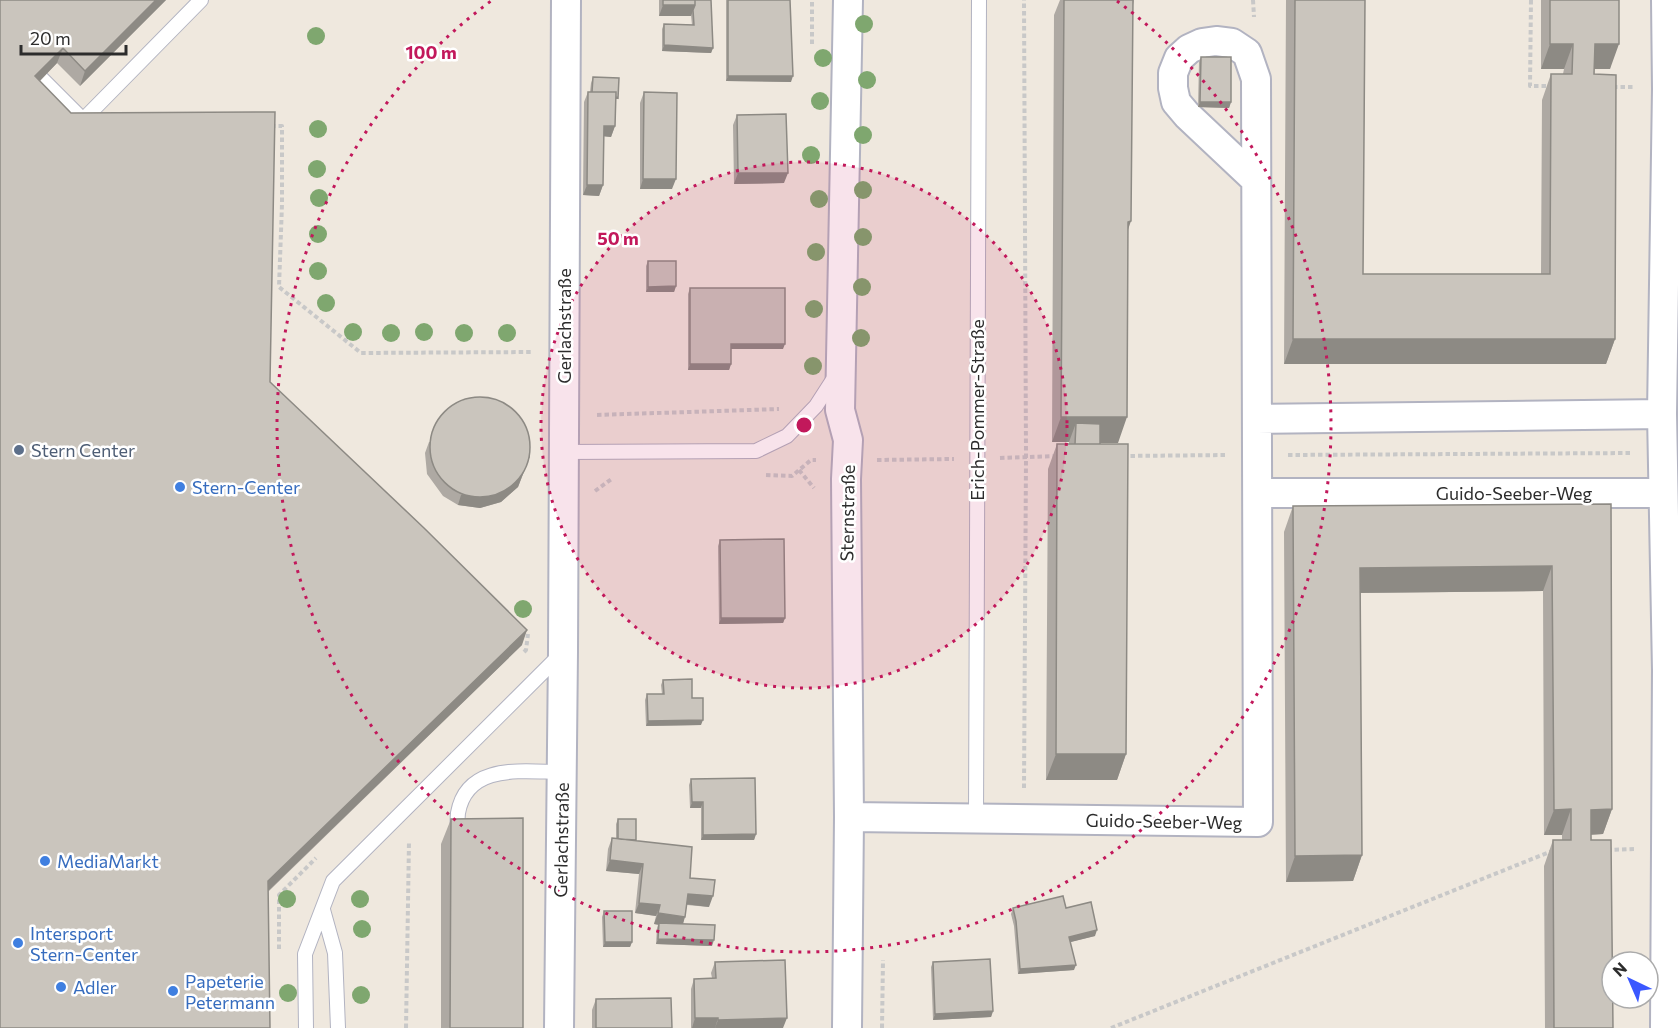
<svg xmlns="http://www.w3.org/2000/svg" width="1678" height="1028" font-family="Commissioner,sans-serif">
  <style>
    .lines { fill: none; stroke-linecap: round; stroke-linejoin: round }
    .service-casing { stroke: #b2b3c1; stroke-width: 16 }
    .minor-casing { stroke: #b2b3c1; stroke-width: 32 }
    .path { stroke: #c8c8c8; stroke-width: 4; stroke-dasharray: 4.5 3; stroke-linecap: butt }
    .service { stroke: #fff; stroke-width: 14 }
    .minor { stroke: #fff; stroke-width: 28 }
    .tree { fill: #7fa76f }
    .wall { fill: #aea9a3 }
    .shaded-wall { fill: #8d8a84 }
    .building { fill: #cac5bd; stroke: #8d8a84; stroke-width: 1.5 }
    .ring { fill: none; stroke: #c2185b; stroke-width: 3; stroke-dasharray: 3 6 }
    .service-dot { fill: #5c6f8a; stroke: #fff; stroke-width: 2 }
    .shop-dot { fill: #3f7fe0; stroke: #fff; stroke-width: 2 }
    .labels { text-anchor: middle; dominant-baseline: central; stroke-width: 5; stroke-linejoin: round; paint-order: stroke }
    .street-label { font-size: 18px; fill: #2c2c2c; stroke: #fff }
    .service-label { font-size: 18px; fill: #4e5e75; stroke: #fff; text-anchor: start }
    .shop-label { font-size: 18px; fill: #366cbe; stroke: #fff; text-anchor: start }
    .centre { fill: #c2185b; stroke: #fff; stroke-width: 3 }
    .ring-label { font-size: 18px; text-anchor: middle; font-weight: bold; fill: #c2185b; stroke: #fff; stroke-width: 5; stroke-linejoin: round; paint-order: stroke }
  </style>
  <rect width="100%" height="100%" fill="#efe8de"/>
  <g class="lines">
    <!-- service casing -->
    <g class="service-casing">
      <path id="service" d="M42 79 83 120 201 0
        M564 452 756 451 787 436 816 406 836 375
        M976 819 979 0
        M458 837C458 830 457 821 458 813 467 762 524 772 562 772
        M323 910 335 953 338 1028
        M306 1028 305 954 333 881 562 653"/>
    </g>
    <!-- minor casing -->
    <g class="minor-casing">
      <path id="minor" d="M1258 419 1662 414
        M1258 493H1663
        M849 817 1258 822 1256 79 1247 53 1232 43 1216 41 1202 43 1189 49 1179 58 1173 73V88L1176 102 1187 115 1256 180
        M559 1028 563 652 566 0
        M847 1028 849 817 846 479 848 440 840 410 848 0
        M1665 1028 1667 670 1662 414 1667 89 1666 0"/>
    </g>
    <!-- path -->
    <path class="path" d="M1253 0 1254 17
      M1531 0 1530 86H1551
      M812 44V0
      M1613 87H1635
      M271 126H282V204L279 287 361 353 533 352
      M597 415 779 409
      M1288 455 1632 453
      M1123 456 1227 455
      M1000 458 1056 456
      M877 460 954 459
      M799 470 814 488
      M766 475 792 476 811 460H816
      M595 491 613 478
      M524 652 526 650 528 634
      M1024 788 1026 457 1024 0
      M1607 850 1635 849
      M279 949V895L316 858
      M406 1028 409 841
      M882 1028 883 960
      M1111 1028 1552 851"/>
    <!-- service -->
    <use href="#service" class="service"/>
    <!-- minor -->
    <use href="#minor" class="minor"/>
  </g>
  <!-- trees -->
  <g class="tree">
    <circle cx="864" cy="24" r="9"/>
    <circle cx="316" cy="36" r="9"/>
    <circle cx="823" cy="58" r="9"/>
    <circle cx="867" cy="80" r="9"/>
    <circle cx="820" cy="101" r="9"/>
    <circle cx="318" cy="129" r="9"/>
    <circle cx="863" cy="135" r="9"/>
    <circle cx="811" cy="155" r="9"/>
    <circle cx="317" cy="169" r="9"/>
    <circle cx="863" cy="190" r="9"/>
    <circle cx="319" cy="198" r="9"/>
    <circle cx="819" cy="199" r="9"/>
    <circle cx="318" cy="234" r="9"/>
    <circle cx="863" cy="237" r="9"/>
    <circle cx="816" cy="252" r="9"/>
    <circle cx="318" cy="271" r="9"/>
    <circle cx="862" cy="287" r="9"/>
    <circle cx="326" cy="303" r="9"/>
    <circle cx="814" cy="309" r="9"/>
    <circle cx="353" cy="332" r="9"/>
    <circle cx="424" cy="332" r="9"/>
    <circle cx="391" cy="333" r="9"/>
    <circle cx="464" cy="333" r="9"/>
    <circle cx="507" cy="333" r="9"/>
    <circle cx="861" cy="338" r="9"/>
    <circle cx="813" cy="366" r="9"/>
    <circle cx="523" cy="609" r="9"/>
    <circle cx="287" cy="899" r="9"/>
    <circle cx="360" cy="899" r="9"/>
    <circle cx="362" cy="929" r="9"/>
    <circle cx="288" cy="993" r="9"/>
    <circle cx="361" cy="995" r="9"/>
  </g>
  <!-- wall -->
  <path class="wall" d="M0 0H166L80 86 57 63 40 81 270 382 522 645 269 891Z
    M659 0H711L713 48 711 53 662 51V29L664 24 692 25 691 15 659 16Z
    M726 0H790L791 82 726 81Z
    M1060 0H1134L1133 5 1128 232 1118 443H1100L1126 754 1117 780H1046L1048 469 1057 444H1069V442H1052L1054 15Z
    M1286 0H1365L1363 274H1541L1542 100 1551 74H1563L1564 69H1541V0H1619L1610 69H1594L1615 339 1606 364H1284Z
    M1201 57 1231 102 1229 108 1198 107 1199 62Z
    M593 77 616 103 615 126 611 137 604 136 603 185 599 196 583 195 584 102 588 92H590L591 83Z
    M644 92 672 189H640V103Z
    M737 115 784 183 734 184 733 125Z
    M648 261 676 286 674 292H646V266Z
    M690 288 783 349H731V364L729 370H688V294Z
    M429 442 530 456 518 487 501 502 480 508 458 505 443 496 427 474 425 453Z
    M1611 504 1612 809 1603 834 1591 835 1613 1028H1545L1544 866 1553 840H1562V835H1544L1543 591 1360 593 1362 855 1353 881 1286 882 1284 532 1293 506Z
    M720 540 785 618 783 623 719 624 718 546Z
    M663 680 692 698 701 725 646 726 645 700 647 694H662L661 685Z
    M691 779 756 834 754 840H701V808H690L689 785Z
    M451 819 523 1028H441V844Z
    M618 819 636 840 635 841 690 878 709 907 687 905 683 924 712 946 656 944 657 928 658 925 654 924 656 916 635 913 639 874 606 871 608 849 612 838 616 839V824Z
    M1013 908 1095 936 1070 942 1074 970 1018 974 1014 926 1011 914Z
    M604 911 632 942 630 947H603L602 917Z
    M715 962 783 1028H691V989L694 979 712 978 711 973Z
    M933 962 993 1011 991 1017 933 1020 931 967Z
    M596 999 672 1028H592V1010Z"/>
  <!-- shaded-wall -->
  <path class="shaded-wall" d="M156 0H166L80 86 85 71Z
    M663 5H695L691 16H659Z
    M1550 44H1573L1564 69H1541Z
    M1595 44H1619L1610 69H1586Z
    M664 45 713 48 711 53 662 51Z
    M63 48 57 63 29 92 35 76Z
    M728 76H793L791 82 726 81Z
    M1200 102H1231L1229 108 1198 107Z
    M604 126H615L611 137 600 136Z
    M738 173H788L784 183 734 184Z
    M643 179H676L672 189H640Z
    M587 185H603L599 196 583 195Z
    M1131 221 1122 247 1128 222Z
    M676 286 674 292H646L648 287Z
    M1293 339H1615L1606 364H1284Z
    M731 344H785L783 349H729Z
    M690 364H731L729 370H688Z
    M1061 417H1127L1118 443H1075L1076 423 1069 442H1052Z
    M530 456 518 487 501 502 480 508 458 505 461 495Z
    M1552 566 1543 591 1351 593 1360 568Z
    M721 618H785L783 623 719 624Z
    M527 630 522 645 263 896 268 881Z
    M703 720 701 725 646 726 648 721Z
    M1056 754H1126L1117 780H1046Z
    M692 802H703L701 808H690Z
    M1571 809 1562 835H1544L1554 810Z
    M1612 809 1603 834 1582 835 1591 810Z
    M756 834 754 840H701L703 835Z
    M1362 855 1353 881 1286 882 1295 856Z
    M610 860 643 864 639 874 606 871Z
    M688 894 713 896 709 907 684 904Z
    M639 903 660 905 656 916 635 913Z
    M658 913 685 917 682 927 654 924Z
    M1097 930 1095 936 1067 943 1069 937Z
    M658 939 714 940 712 946 656 944Z
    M605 942H632L630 947H603Z
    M1076 965 1074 970 1018 974 1020 969Z
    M993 1011 991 1017 933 1020 935 1014Z
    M695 1018H718L715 1028H692Z
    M787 1018 783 1028H715L718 1020Z"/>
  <!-- building -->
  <path class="building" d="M0 0H156L85 71 63 48 35 76 71 113 275 112 270 382 424 528 527 630 268 881 270 1028H0Z
    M663 0H695V5H663Z
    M695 0H711L713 48 664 45V24L694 25 693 10 695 5Z
    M728 0H790L793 76H728Z
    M1064 0H1133L1131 221 1128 222 1127 417H1061Z
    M1295 0H1365L1363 274H1550L1551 74H1572L1573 44H1550V0H1619V44H1595L1594 74 1616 75 1615 339H1293Z
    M1201 57H1231V102H1200Z
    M593 77 619 78 618 98 616 97V92H592Z
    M588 92H616L615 126H604L603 185H587Z
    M644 92 677 93 676 179H643Z
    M786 114 788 173H738L737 115Z
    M648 261H676V286L648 287Z
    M690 288H785V344H731V364H690Z
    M430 447a50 50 0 1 1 100 0a50 50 0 1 1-100 0Z
    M1076 423 1100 424V444H1075Z
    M1057 444H1128L1126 754H1056Z
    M1611 504 1612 809 1591 810V840H1611L1613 1028H1554L1553 840H1571V809L1554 810 1552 566 1360 568 1362 855 1295 856 1293 506Z
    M784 539 785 618H721L720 540Z
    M692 679V698H703V720L648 721 647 694H664L663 680Z
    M755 778 756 834 703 835V802H692L691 779Z
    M523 818V1028H450L451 819Z
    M618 819H636V840L618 839Z
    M612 838 692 847 690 878 715 880 713 896 688 894 685 917 658 913 660 905 639 903 643 864 610 860Z
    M1063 896 1066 908 1091 902 1097 930 1069 937 1076 965 1020 969 1016 921 1013 908Z
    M604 911H632V942H605Z
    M659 923 715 925 714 940 658 939Z
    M990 959 993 1011 935 1014 933 962Z
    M785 960 787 1018 718 1020V1018H695L694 979 716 978 715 962Z
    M671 998 672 1028H596V999Z"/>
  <!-- distance rings -->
  <circle cx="804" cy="425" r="263" fill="#c2185b" fill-opacity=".12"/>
  <g class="ring">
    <circle cx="804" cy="425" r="263"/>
    <path d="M1117 1A527 527 0 1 1 491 1"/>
  </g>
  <!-- markers -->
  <circle class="service-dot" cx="19" cy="450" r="6"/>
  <g class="shop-dot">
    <circle cx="180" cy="487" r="6"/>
    <circle cx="45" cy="861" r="6"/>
    <circle cx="18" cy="943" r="6"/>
    <circle cx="61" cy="987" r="6"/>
    <circle cx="173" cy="991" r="6"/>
  </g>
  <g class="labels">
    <!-- street labels -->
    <g class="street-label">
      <text transform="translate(564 326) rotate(-90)">Gerlachstraße</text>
      <text transform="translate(977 410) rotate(-90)">Erich-Pommer-Straße</text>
      <text x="1514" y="493">Guido-Seeber-Weg</text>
      <text transform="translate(847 513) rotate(-89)">Sternstraße</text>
      <text transform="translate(1164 821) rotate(1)">Guido-Seeber-Weg</text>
      <text transform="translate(561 840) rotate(-89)">Gerlachstraße</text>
    </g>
    <!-- service labels -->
    <g class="service-label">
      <text x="31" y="450">Stern Center</text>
    </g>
    <!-- shop labels -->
    <g class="shop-label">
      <text x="192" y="487">Stern-Center</text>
      <text x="57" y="861">MediaMarkt</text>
      <text x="30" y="933">Intersport<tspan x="30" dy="21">Stern-Center</tspan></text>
      <text x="185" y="981">Papeterie<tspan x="185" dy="21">Petermann</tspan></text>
      <text x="73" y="987">Adler</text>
    </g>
  </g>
  <circle cx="804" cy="425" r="9" class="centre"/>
  <g class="ring-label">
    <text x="431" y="59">100 m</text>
    <text x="618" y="245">50 m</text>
  </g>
  <!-- north arrow -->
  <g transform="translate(1630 980) rotate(316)"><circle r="28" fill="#ffffff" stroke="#ababab" stroke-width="1.5"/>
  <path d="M0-4.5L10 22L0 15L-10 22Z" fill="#3a57ff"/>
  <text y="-9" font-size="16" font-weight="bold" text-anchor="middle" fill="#2c2c2c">N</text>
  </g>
  <!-- scale -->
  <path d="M21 45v9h105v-9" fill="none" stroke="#2c2c2c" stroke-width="3"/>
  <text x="30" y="45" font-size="18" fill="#2c2c2c" stroke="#ffffff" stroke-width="4.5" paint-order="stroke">20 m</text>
</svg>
